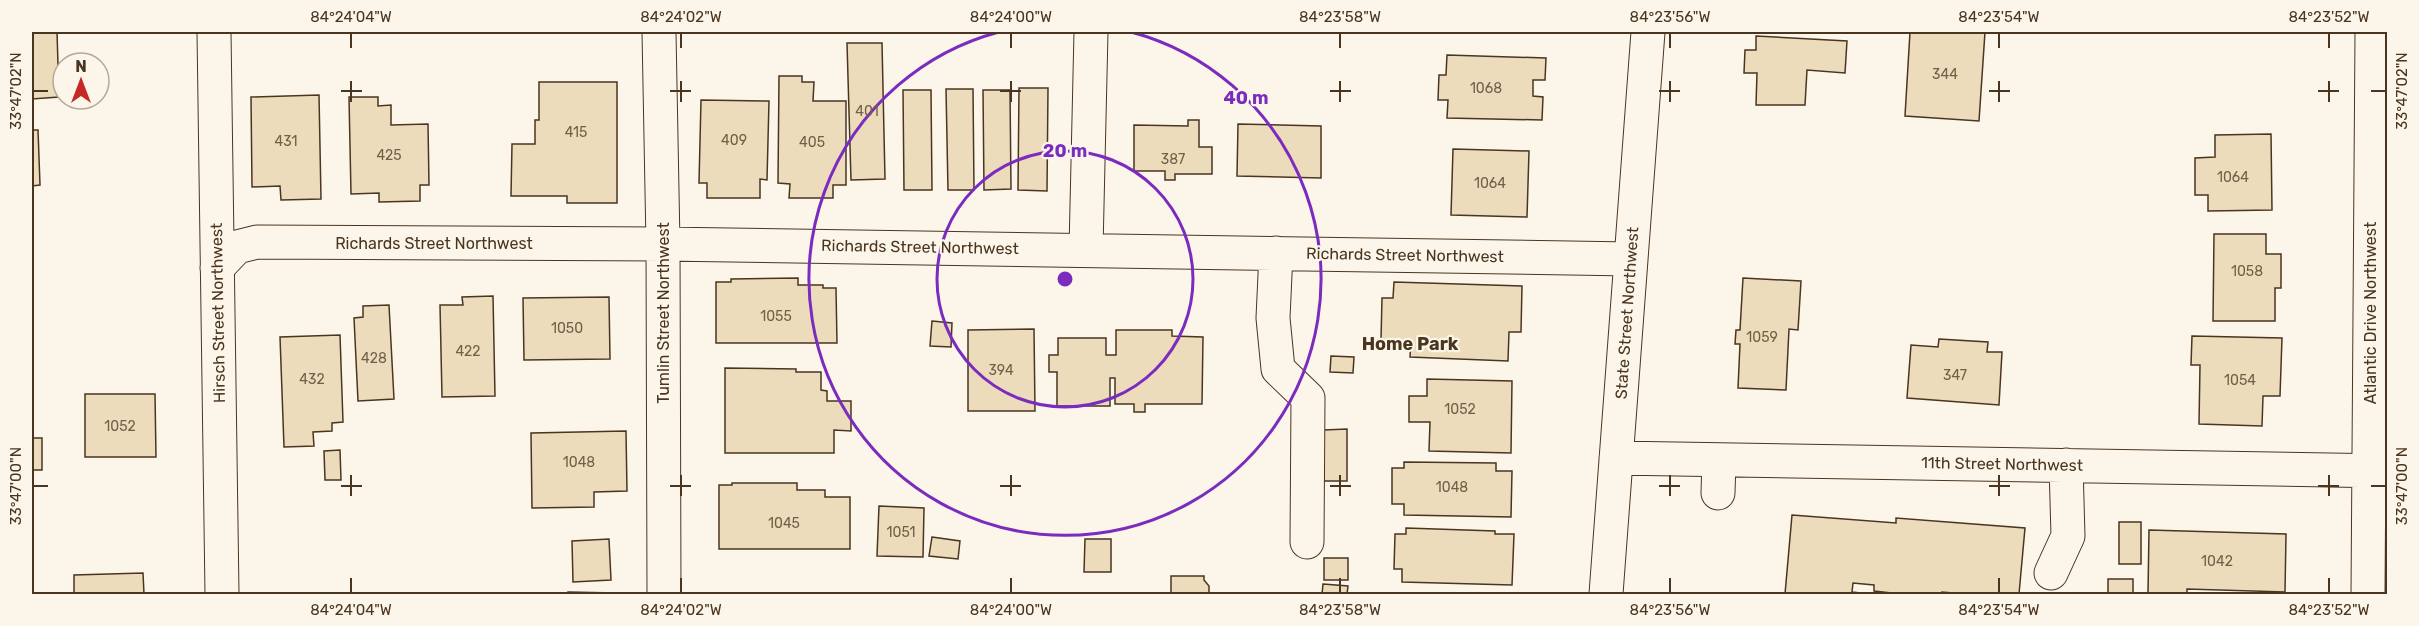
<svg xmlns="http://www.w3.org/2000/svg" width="2419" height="626" font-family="Rubik,sans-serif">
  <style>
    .building { fill: #ecdcbc; stroke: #4a3520; stroke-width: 1.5 }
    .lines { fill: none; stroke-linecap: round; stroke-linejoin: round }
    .minor-casing { stroke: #4a3520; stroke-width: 35 }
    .minor { stroke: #fbf6e9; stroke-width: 33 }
    .ticks { fill: none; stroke: #4a3520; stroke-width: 2 }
    .ring { fill: none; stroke: #7b2cbf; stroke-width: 3 }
    .labels { text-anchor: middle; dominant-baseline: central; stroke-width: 4.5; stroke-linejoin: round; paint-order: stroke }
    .number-label { font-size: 14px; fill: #725f47 }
    .street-label { font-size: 16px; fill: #4a3520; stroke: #fbf6e9 }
    .neighbourhood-label { font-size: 18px; font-weight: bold; fill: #4a3520; stroke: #fbf6e9 }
    .centre { fill: #7b2cbf; stroke: #fbf6e9; stroke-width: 3 }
    .ring-label { font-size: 18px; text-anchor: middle; font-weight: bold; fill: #7b2cbf; stroke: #fbf6e9; stroke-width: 4.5; stroke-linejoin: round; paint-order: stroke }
    .neatline { fill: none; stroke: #4a3520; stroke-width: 2 }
    .ticks-label { font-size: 15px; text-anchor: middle; fill: #4a3520 }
  </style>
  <rect width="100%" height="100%" fill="#fbf6e9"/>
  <!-- building -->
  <path class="building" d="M32 32H57L59 97 32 99Z
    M1910 32H1985L1979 121 1905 116Z
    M1756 36 1847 41 1845 73 1807 70 1805 105H1756L1757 73H1744L1745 50H1756Z
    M847 43H882L885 179 851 180Z
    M1447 55 1546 58 1545 80H1533V96L1543 97 1542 120 1447 118 1448 100H1438L1439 75H1446Z
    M779 76H802V82H814L813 101H846V185H833V198H789L790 184 778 183Z
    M539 82H617V203H567V196H511L512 144H535V120H539Z
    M1019 88H1048L1047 191 1018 190Z
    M946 89H973L974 190H948Z
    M903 90H931L932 190H904Z
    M983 90H1010L1011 189 984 190Z
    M319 95 321 199 281 200 280 186 252 187 251 97Z
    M349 97H378V106L391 105V125L428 124 429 185H420V201L379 202V193L351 194Z
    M701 100 769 101 767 180 760 179V198H707V183H699Z
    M1188 120H1199V147H1212V174H1175V180H1165V171H1134V125L1188 126Z
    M1238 124 1321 126V178L1237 176Z
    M32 130H38L40 185 32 186Z
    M2271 134 2272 210 2208 211V195H2195V158L2215 157V135Z
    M1453 149 1529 151 1527 217 1451 215Z
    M2214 234H2266V254H2281V288H2275V321H2213Z
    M798 278V285H823V288H836L837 343H716V282H731V279Z
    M1743 278 1801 281 1798 330 1789 329 1786 390 1738 388 1740 344H1735L1736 330H1740Z
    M1394 282 1522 286 1521 332H1509L1508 361 1410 357 1411 341 1381 340 1382 298H1393Z
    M493 296 495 396 442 397 440 305H463L462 297Z
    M609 297 610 359 524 360 523 298Z
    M389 305 394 399 358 401 354 318 363 317V306Z
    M932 321 952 323 951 347 930 346Z
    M1034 329 1035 411H968V330Z
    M1116 330H1172V336L1203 337 1202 404H1145V412H1134V404H1115V378H1110V406H1057V372H1049V355H1058V338H1106V355H1116Z
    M340 335 343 422 332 423V431L313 432 314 446 284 447 280 337Z
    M2192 336 2282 338 2280 396H2263L2262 426 2199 424 2200 365H2191Z
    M1939 339 1988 342 1987 352H2002L1999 405 1907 398 1911 345 1938 347Z
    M1331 356 1354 357 1353 373 1330 372Z
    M725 368 796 369V372H821V390L827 391V401H851V431L834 430V453H725Z
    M1427 379 1512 381 1511 453 1429 451 1430 422H1409V396H1427Z
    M85 394H155L156 457H85Z
    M1347 429V481H1324V430Z
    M626 431 627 491 594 492V507L532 508 531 433Z
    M32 438H42V470H32Z
    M340 450 341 480H325L324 451Z
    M1404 462 1496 463V471H1512L1511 517 1404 515V504H1392V468H1404Z
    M732 483H797V490H825V497H850V549H719V485H732Z
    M879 506 924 508 923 557 877 556Z
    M1792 515 1896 523V518L2025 528 2019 594H1953V593L1942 592V594H1891V593L1874 591V585L1853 583 1852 592 1870 594H1785Z
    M2119 522H2141V564H2119Z
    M1406 528 1495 531V534H1514L1512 585 1402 582V569H1394L1395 534H1406Z
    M2149 530 2286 534 2285 592 2187 589V594L2148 593Z
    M932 537 960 541 958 559 929 556Z
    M609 539 611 580 573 582 572 541Z
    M1085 539H1111V572H1084Z
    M1324 558H1348V580H1324Z
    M143 573 144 594H74V575Z
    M1171 576H1204V580L1209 586V594H1171Z
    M2108 579H2133V594H2108Z
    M1323 584 1348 586 1347 594H1322Z
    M568 592 615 593V594H568Z"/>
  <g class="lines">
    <!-- minor casing -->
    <g class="minor-casing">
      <path id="minor" d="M214 32 222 594
        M659 32 663 244 664 594
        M1086 249 1091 32
        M1276 253 1273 318 1278 369 1308 398 1307 542
        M217 268 237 247 257 242 663 244 1631 259
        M1616 458 2388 471
        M1718 493 1719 460
        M2051 573 2068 536 2066 465
        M1606 594 1648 32
        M2368 594 2372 32"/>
    </g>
    <!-- minor -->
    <use href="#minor" class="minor"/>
  </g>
  <!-- ticks -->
  <path class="ticks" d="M351 33V48M681 33V48M1011 33V48M1340 33V48M1670 33V48M1999 33V48M2329 33V48M351 81V102M681 81V102M1011 81V102M1340 81V102M1670 81V102M1999 81V102M2329 81V102M33 91H48M341 91H362M670 91H691M1000 91H1021M1330 91H1351M1659 91H1680M1989 91H2010M2318 91H2339M2371 91H2386M351 475V496M681 475V496M1011 475V496M1340 475V496M1670 475V496M1999 475V496M2329 475V496M33 486H48M341 486H362M670 486H691M1000 486H1021M1330 486H1351M1659 486H1680M1989 486H2010M2318 486H2339M2371 486H2386M351 578V593M681 578V593M1011 578V593M1340 578V593M1670 578V593M1999 578V593M2329 578V593"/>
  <!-- distance rings -->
  <g class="ring">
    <circle cx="1065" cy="279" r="128"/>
    <path d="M1131 32A256 256 0 1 1 999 32"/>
  </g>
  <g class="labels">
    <!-- number labels -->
    <g class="number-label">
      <text x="1945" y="74">344</text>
      <text x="1486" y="88">1068</text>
      <text x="867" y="111">401</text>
      <text x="576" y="132">415</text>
      <text x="734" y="140">409</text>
      <text x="286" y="141">431</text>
      <text x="812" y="142">405</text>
      <text x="389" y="155">425</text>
      <text x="1173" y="159">387</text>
      <text x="2233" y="177">1064</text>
      <text x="1490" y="183">1064</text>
      <text x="2247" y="271">1058</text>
      <text x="776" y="316">1055</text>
      <text x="567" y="328">1050</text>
      <text x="1762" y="337">1059</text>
      <text x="468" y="351">422</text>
      <text x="374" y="358">428</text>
      <text x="1001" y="370">394</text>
      <text x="1955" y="375">347</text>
      <text x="312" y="379">432</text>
      <text x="2240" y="380">1054</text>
      <text x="1460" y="409">1052</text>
      <text x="120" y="426">1052</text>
      <text x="579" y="462">1048</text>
      <text x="1452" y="487">1048</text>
      <text x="784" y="523">1045</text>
      <text x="901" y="532">1051</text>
      <text x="2217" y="561">1042</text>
    </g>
    <!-- street labels -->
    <g class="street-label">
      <text x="434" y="243">Richards Street Northwest</text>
      <text transform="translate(920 247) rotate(1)">Richards Street Northwest</text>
      <text transform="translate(1405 255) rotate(1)">Richards Street Northwest</text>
      <text transform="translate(218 313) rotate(-91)">Hirsch Street Northwest</text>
      <text transform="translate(663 313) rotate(-90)">Tumlin Street Northwest</text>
      <text transform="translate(1627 313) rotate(-86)">State Street Northwest</text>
      <text transform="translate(2370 313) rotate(-90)">Atlantic Drive Northwest</text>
      <text transform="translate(2002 464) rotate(1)">11th Street Northwest</text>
    </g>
    <!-- neighbourhood labels -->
    <g class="neighbourhood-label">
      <text x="1410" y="344">Home Park</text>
    </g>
  </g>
  <circle cx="1065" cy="279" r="9" class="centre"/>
  <g class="ring-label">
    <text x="1246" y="104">40 m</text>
    <text x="1065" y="157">20 m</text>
  </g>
  <!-- border -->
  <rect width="2419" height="626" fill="none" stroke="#fbf6e9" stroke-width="66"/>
  <!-- north arrow -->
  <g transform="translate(81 81)"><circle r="28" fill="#fbf6e9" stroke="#b4a999" stroke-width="1.5"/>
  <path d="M0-4.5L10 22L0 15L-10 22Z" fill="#c62828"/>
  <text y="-9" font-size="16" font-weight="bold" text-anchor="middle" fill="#4a3520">N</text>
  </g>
  <rect x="33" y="33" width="2353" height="560" class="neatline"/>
  <g class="ticks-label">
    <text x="351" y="22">84°24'04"W</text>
    <text x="681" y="22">84°24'02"W</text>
    <text x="1011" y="22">84°24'00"W</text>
    <text x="1340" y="22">84°23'58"W</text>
    <text x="1670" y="22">84°23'56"W</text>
    <text x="1999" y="22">84°23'54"W</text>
    <text x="2329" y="22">84°23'52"W</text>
    <text transform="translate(16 91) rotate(-90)" y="5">33°47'02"N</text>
    <text transform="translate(2402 91) rotate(-90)" y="5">33°47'02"N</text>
    <text transform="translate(16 486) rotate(-90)" y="5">33°47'00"N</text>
    <text transform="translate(2402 486) rotate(-90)" y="5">33°47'00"N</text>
    <text x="351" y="615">84°24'04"W</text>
    <text x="681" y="615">84°24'02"W</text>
    <text x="1011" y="615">84°24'00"W</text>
    <text x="1340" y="615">84°23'58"W</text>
    <text x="1670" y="615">84°23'56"W</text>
    <text x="1999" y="615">84°23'54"W</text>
    <text x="2329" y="615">84°23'52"W</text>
  </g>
</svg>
